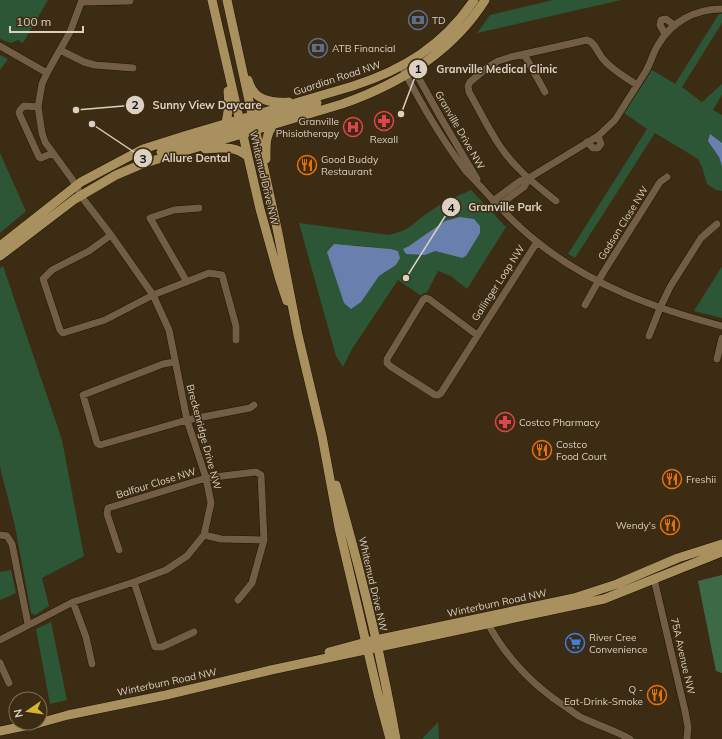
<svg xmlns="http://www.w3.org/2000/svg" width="722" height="739" font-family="Mulish,sans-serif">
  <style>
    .green { fill: #2c5635; fill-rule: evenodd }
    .forest { fill: #3d6a46 }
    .water { fill: #697fae }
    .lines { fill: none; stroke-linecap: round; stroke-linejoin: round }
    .minor-casing { stroke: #241400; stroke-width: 8 }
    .major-casing { stroke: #241400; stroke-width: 10 }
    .minor { stroke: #715e44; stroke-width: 7 }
    .major { stroke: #a9905f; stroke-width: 9 }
    .labels { text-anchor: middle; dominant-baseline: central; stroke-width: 3; stroke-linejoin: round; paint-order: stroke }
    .poi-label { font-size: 10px; fill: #dbd0c2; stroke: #3d2c14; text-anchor: start }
    .street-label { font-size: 10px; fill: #dbd0c2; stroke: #3d2c14 }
    .leader { fill: none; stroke: #dbd0c2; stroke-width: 1.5 }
    .callout-dot { fill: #dbd0c2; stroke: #3d2c14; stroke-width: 1.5 }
    .mark-label { font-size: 12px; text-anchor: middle; font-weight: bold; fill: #111 }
    .callout-label { font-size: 11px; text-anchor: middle; font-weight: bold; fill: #dbd0c2; stroke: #3d2c14; stroke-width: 3; stroke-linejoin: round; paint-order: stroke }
  </style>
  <rect width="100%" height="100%" fill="#3d2c14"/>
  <!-- green -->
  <path class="green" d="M0 0H48L23 43 18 40 11 43 0 39Z
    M553 0H621L477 33 490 15Z
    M719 14H722V23L682 87 702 102 722 84V95L713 110 722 115V191L716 190 707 184 702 167 698 159 655 133 575 258 568 254 647 129 624 113 652 70 675 84Z
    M0 55 8 59 0 70Z
    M0 153 26 211 0 233Z
    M471 190 506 227 467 289 451 276 438 271 427 292 420 295 398 280 352 349 343 367 336 356 299 223 389 235C411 230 414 222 432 210 443 202 458 196 471 190ZM352 245 391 249 398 251 396 265 379 276ZM409 246 466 256 461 258 435 251 404 249Z
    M3 266 62 440 84 556 42 578 49 606 35 615 31 613 15 526 0 467V268Z
    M722 267V318L694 311 721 268Z
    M11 570 16 593 0 600V572Z
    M51 622 67 700 50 704 36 629Z
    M438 722 439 739H422Z"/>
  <!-- forest -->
  <path class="forest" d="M722 575V673L716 671 698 581Z"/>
  <!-- water -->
  <path class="water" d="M710 134 722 143V166L719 157 708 141Z
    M460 217 474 219 480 226V233L466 256 462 258 435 251 425 255 406 254 403 249 409 246 445 221Z
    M334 244 391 249 398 251 400 258 396 265 379 276 361 302 351 309 344 303 327 252Z"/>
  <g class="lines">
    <!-- minor casing -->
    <g class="minor-casing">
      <path id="minor" d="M82 2 130 1
        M665 34 660 25 661 20 666 19 674 25
        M0 46 47 73
        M60 50 84 62 95 65 133 68
        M524 54 545 92
        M412 66 441 118 477 179
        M402 67C420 102 441 138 465 170 471 176 476 182 482 188 499 207 516 225 536 241 590 285 656 309 722 326
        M38 107 24 106 20 110 19 113 39 157 41 158 53 153
        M587 142 593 148H598L601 144 598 136
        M493 201 520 181 529 178 598 136 615 120C625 104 636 87 646 71 651 62 653 53 658 45 671 22 695 9 722 9
        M556 201C544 191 530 181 519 169 497 148 484 118 469 92L468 86 470 82 488 67 498 61 511 57 587 40C595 42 597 52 603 59 612 70 625 77 637 85
        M498 206 524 187 529 178
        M111 235 89 251 52 270 43 279 60 330 63 333 105 320 153 295 209 273 222 275 236 326V340
        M187 282 150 218 174 210 199 208
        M585 305 603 273 660 182 667 177
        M477 335 429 299 426 298 423 300 387 359V363L390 366 435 395H438L441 393 537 242
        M649 336 660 308 670 287 701 238 717 224
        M717 359 722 338
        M175 362 163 364 83 395 97 443 100 445 187 420 250 408 254 405
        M0 535 7 536 12 544 28 624
        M204 535 221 539 264 540
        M119 550 107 514 108 508 206 478 256 472 261 475 264 540 252 583 238 600
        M654 579 685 711 688 727 687 739
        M134 582 155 647H162L194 632
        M73 602 86 637 92 664
        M487 620C489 627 493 632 497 639 516 668 540 691 569 709 574 713 579 717 585 719 600 726 616 731 630 739
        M0 640 73 602 134 582 166 570 187 556 204 535 211 503 206 478 187 420 169 330 153 295 111 235 84 200 72 179 45 142 42 133 38 107 42 84 47 73 70 32 82 0
        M0 663 9 683"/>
    </g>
    <!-- major casing -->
    <g class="major-casing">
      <path id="major" d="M212 0 260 209 279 277 287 301
        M227 0 278 233 298 335 322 436 339 528 378 694 390 739
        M248 80C254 101 270 103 289 102
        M226 123 229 106 228 91
        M250 127 264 121 317 103
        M205 149C221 148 236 145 248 157
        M161 152 237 127 245 123
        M266 159C266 146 265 136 273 125
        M0 246 81 182 143 149 184 136 353 86C403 70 444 45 474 0
        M0 256 75 199 116 175 142 164 178 153 342 104C399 84 453 51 485 0
        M336 485C360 568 381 654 396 739
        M329 652 366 642 574 598 617 584 678 558 722 544
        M0 731 39 723 68 715 166 695 271 670 604 599 619 593 722 552"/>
    </g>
    <!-- minor -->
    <use href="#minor" class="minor"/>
    <!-- major -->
    <use href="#major" class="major"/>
  </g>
  <!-- icons -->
  <defs>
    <g id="bank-ring" transform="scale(1)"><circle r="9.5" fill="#3d2c14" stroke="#5c6f8a" stroke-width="1.5"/><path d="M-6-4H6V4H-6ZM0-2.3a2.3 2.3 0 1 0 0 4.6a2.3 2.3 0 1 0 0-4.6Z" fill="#5c6f8a"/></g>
    <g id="pharmacy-ring" transform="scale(1)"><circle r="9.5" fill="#3d2c14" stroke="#e0444e" stroke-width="1.5"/><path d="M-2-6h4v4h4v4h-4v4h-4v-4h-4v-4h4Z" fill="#e0444e"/></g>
    <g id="hospital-ring" transform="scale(1)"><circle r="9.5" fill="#3d2c14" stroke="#e0444e" stroke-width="1.5"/><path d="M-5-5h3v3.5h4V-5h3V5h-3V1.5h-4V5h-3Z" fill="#e0444e"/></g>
    <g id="restaurant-ring" transform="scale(1)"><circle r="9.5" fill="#3d2c14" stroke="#e8710a" stroke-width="1.5"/><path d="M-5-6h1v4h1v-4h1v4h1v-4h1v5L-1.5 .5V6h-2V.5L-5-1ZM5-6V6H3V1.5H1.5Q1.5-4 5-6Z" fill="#e8710a"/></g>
    <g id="supermarket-ring" transform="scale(1)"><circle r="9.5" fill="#3d2c14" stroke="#3f7fe0" stroke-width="1.5"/><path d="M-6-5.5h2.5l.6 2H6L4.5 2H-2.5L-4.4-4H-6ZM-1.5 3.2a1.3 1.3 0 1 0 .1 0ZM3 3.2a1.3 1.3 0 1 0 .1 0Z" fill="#3f7fe0"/></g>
  </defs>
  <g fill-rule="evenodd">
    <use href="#bank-ring" x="418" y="20"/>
    <use href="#bank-ring" x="318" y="48"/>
    <use href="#pharmacy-ring" x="384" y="121"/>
    <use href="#hospital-ring" x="353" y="127"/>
    <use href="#restaurant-ring" x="307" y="165"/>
    <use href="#pharmacy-ring" x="505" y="422"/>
    <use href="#restaurant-ring" x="542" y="450"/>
    <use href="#restaurant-ring" x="672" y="479"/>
    <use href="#restaurant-ring" x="670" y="525"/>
    <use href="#supermarket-ring" x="575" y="643"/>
    <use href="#restaurant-ring" x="657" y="695"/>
  </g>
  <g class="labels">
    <!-- poi labels -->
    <g class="poi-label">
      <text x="432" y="20">TD</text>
      <text x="332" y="48">ATB Financial</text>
      <text x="339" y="121" text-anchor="end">Granville<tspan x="339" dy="12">Phisiotherapy</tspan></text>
      <text x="384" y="139" text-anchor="middle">Rexall</text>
      <text x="321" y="159">Good Buddy<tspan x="321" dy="12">Restaurant</tspan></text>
      <text x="519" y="422">Costco Pharmacy</text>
      <text x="556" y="444">Costco<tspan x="556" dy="12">Food Court</tspan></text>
      <text x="686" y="479">Freshii</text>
      <text x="656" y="525" text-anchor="end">Wendy's</text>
      <text x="589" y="637">River Cree<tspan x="589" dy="12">Convenience</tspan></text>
      <text x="643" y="689" text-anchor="end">Q -<tspan x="643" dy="12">Eat-Drink-Smoke</tspan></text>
    </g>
    <!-- street labels -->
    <g class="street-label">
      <text transform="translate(337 78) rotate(-18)">Guardian Road NW</text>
      <text transform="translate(460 130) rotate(60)">Granville Drive NW</text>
      <text transform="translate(264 178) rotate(77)">Whitemud Drive NW</text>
      <text transform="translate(623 223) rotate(-58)">Godson Close NW</text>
      <text transform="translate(498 283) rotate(-57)">Gallinger Loop NW</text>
      <text transform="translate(204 437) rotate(75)">Breckenridge Drive NW</text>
      <text transform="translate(156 483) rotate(-17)">Balfour Close NW</text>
      <text transform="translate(373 584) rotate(77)">Whitemud Drive NW</text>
      <text transform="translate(497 603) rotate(-12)">Winterburn Road NW</text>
      <text transform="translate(683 656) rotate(77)">75A Avenue NW</text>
      <text transform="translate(167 682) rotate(-12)">Winterburn Road NW</text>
    </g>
  </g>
  <!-- callouts -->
  <path class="leader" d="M401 114L418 69M76 110L135 105M92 124L143 158M406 278L451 207"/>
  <g class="callout-dot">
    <circle cx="401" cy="114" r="4"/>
    <circle cx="76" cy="110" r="4"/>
    <circle cx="92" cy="124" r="4"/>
    <circle cx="406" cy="278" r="4"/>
    <circle cx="418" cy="69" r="10"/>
    <circle cx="135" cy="105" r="10"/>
    <circle cx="143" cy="158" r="10"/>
    <circle cx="451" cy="207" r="10"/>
  </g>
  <g class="mark-label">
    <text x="418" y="73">1</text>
    <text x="135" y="109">2</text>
    <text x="143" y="163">3</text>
    <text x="451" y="212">4</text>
  </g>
  <g class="callout-label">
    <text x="497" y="73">Granville Medical Clinic</text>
    <text x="207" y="109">Sunny View Daycare</text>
    <text x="196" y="162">Allure Dental</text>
    <text x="505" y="211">Granville Park</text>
  </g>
  <!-- north arrow -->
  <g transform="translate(28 711) rotate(257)"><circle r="19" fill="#3d2c14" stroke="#7c6e5a"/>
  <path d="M0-3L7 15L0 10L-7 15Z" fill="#d6b534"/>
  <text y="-6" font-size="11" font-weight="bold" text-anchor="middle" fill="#dbd0c2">N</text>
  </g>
  <!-- scale -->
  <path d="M10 26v6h73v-6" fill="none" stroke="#dbd0c2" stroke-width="2"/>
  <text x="16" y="26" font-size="12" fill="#dbd0c2" stroke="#3d2c14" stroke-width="3" paint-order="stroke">100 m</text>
</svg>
